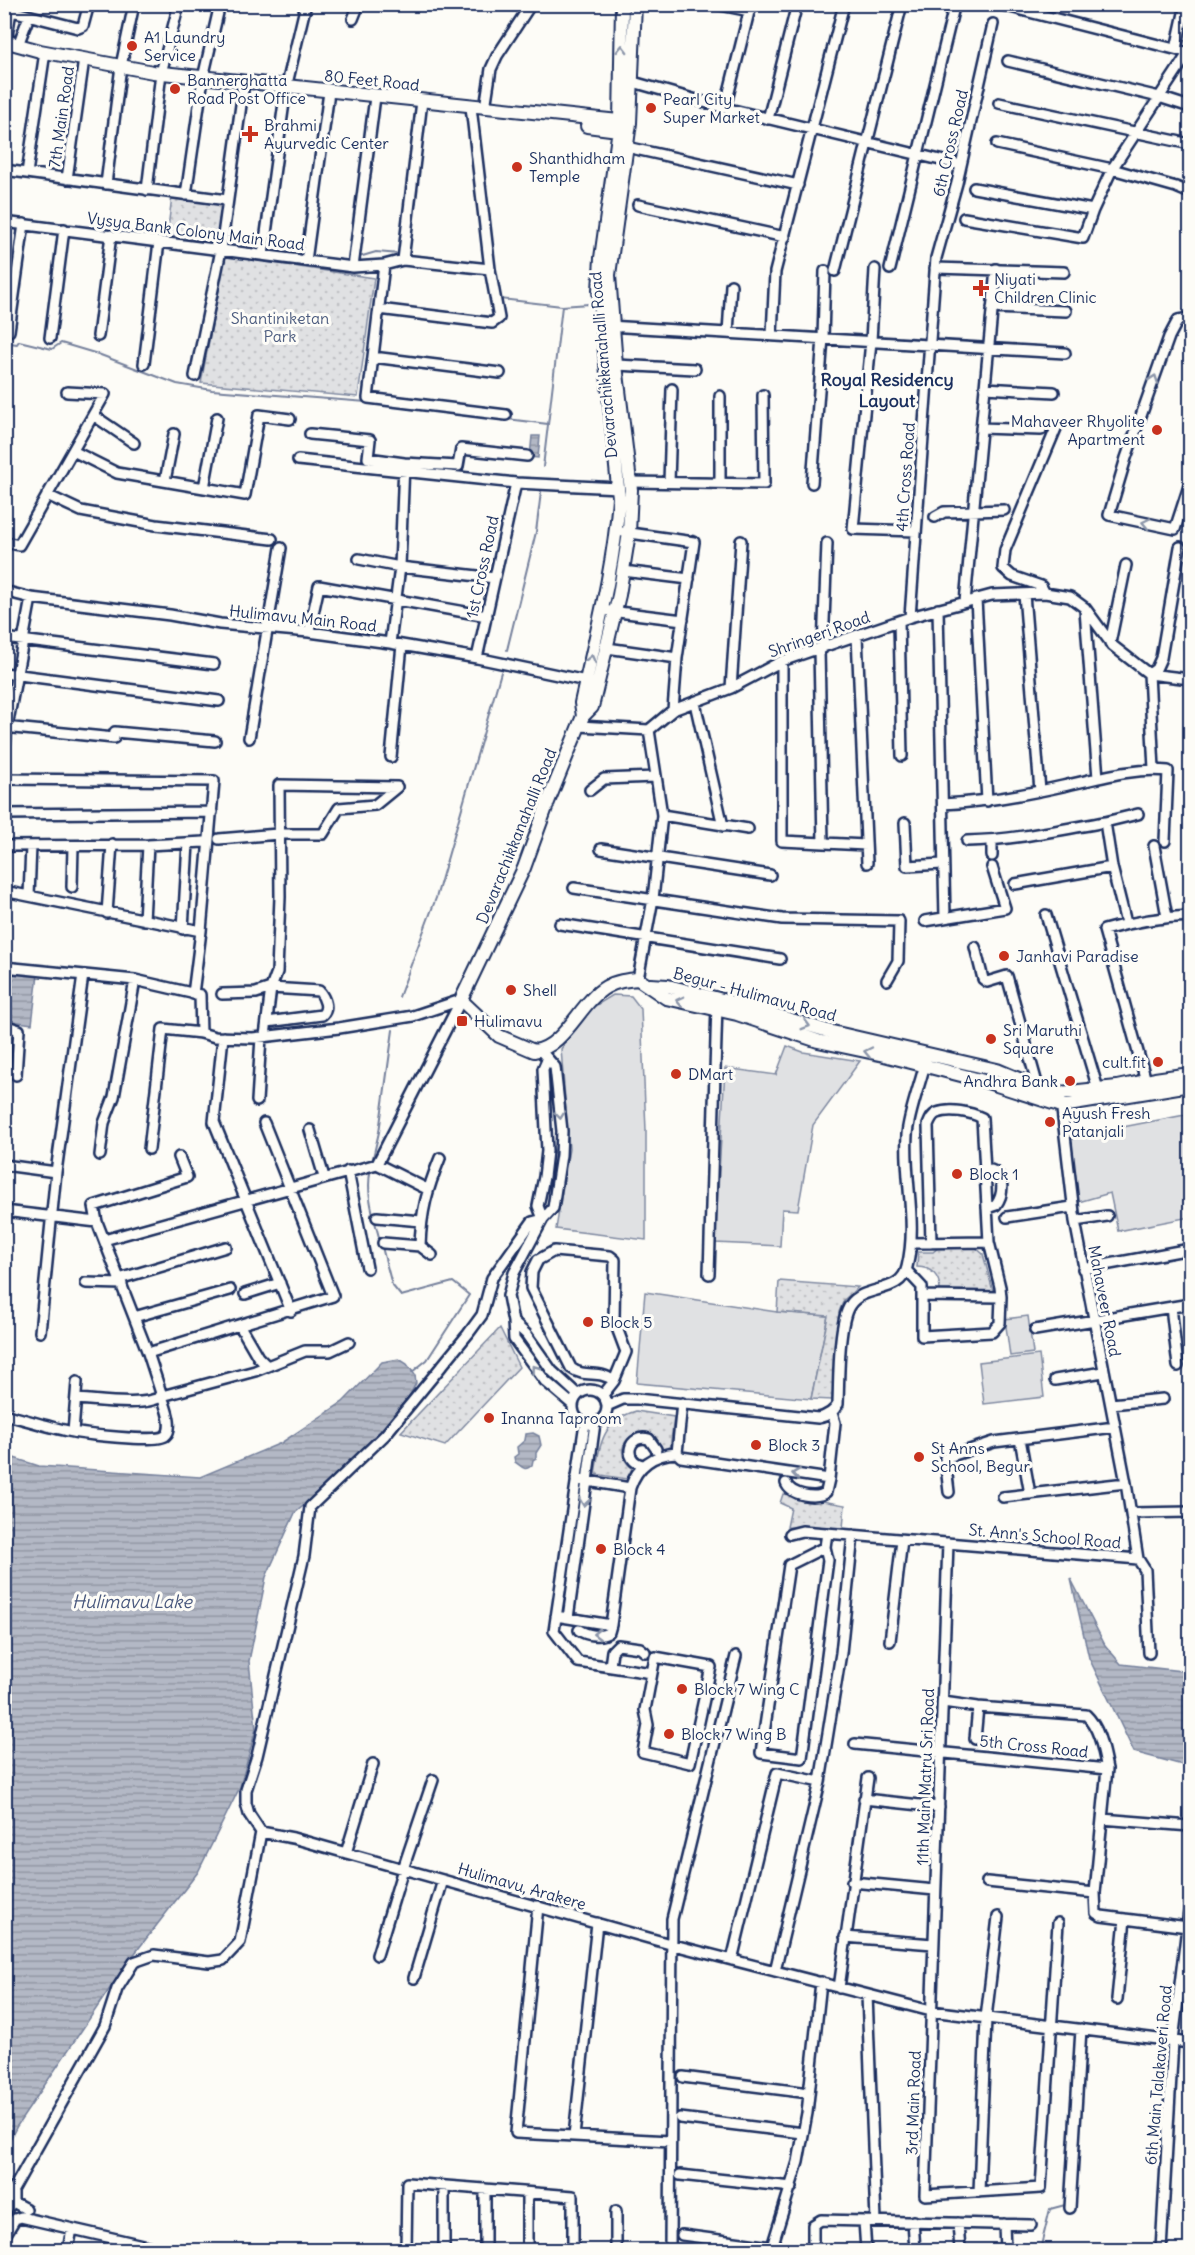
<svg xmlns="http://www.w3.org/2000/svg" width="1195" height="2255" font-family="Delius,sans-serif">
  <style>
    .grass { fill: #e0e1e3; stroke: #7e88a0; stroke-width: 1.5 }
    .park { fill: url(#park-dots); stroke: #7e88a0; stroke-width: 1.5 }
    .water { fill: url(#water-rules); stroke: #76819c; stroke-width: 1.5 }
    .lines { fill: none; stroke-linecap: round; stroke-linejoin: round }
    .stream { stroke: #76819c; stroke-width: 2 }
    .minor-casing { stroke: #1b2f5e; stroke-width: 14 }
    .major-casing { stroke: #1b2f5e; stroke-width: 16 }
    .minor { stroke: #fdfcf7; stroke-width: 9 }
    .major { stroke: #fdfcf7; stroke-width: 12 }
    .oneway { stroke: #8c96aa }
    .poi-dot { fill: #c8321e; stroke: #fdfcf7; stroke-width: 2 }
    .labels { text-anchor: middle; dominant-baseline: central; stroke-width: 6; stroke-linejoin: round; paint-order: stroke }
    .poi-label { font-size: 16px; fill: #1b2f5e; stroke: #fdfcf7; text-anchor: start }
    .street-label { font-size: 16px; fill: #1b2f5e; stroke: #fdfcf7 }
    .park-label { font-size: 16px; fill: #4c5c7f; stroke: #fdfcf7 }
    .neighbourhood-label { font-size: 18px; font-weight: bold; fill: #1b2f5e; stroke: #fdfcf7 }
    .water-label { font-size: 18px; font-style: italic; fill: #49587d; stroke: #fdfcf7 }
  </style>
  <defs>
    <pattern id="park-dots" width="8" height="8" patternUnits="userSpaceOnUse" patternTransform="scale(1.5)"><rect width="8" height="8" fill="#e0e1e3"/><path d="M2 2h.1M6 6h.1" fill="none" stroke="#c0c1c5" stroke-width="1.8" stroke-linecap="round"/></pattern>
    <pattern id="water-rules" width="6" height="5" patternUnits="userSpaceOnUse" patternTransform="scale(1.5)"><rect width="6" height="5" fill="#b3b8c5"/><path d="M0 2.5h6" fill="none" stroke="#9196a3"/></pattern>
  </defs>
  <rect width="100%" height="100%" fill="#fdfcf7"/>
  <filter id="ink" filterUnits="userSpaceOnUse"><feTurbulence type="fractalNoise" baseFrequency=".0167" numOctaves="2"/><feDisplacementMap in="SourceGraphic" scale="12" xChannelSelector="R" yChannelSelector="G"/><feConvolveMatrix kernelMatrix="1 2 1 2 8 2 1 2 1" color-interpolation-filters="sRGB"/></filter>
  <g filter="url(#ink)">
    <!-- grass -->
    <path class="grass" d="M613 995 631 996 641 1009 646 1131V1240L556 1229 569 1149 561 1049 585 1012Z
      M787 1046 803 1052 860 1061 813 1125 798 1210 782 1209 780 1246 715 1243 725 1068 776 1075Z
      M1190 1114V1217L1118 1231 1110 1193 1075 1203 1071 1137Z
      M645 1292 777 1312 828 1316 811 1399 637 1383Z
      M1028 1316 1033 1353 1010 1356 1005 1319Z
      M1039 1355 1044 1397 984 1404 979 1362Z"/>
    <!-- park -->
    <path class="park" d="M172 196 223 203 218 243 167 236Z
      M225 256 374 278 358 397 201 383Z
      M975 1247 983 1254 993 1291 940 1290C940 1276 931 1267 917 1267L918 1252H933L938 1248Z
      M779 1281 858 1287 844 1300 839 1312 832 1400 811 1399 828 1316 777 1312Z
      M500 1328 519 1367 445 1446 401 1432Z
      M636 1411 674 1417 670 1448 661 1449C652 1412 602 1444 632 1468L627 1479 595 1474C600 1444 602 1421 636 1411Z
      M783 1494 845 1505 843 1528 787 1527 791 1508 780 1503Z"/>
    <!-- water -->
    <path class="water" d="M532 436H540L538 458 530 457Z
      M4 970 38 974 32 1024 5 1020Z
      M399 1359 407 1364 415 1375 416 1383 402 1410 349 1467 295 1513 266 1577 249 1661 256 1729 240 1787 198 1872 125 1966 17 2126 5 2149V1455L39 1466 200 1477 281 1443 343 1402 382 1362Z
      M533 1433 539 1436 541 1445 536 1453V1458L533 1460 532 1465C524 1473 521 1465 515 1462L514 1457 518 1454 517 1447 525 1440 526 1434Z
      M1071 1579 1105 1645 1121 1664 1190 1672V1767L1134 1752 1089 1658Z"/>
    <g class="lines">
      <!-- stream -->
      <path class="stream" d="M406 255 483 263
        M359 257 376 252 400 254
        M494 264 498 288
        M500 299 562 306
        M4 342 17 344 19 341 52 349 61 343 98 354 177 384 212 390 367 402
        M507 419 548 424
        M543 467 562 306 589 304
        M507 650 536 532 541 492
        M399 997 436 898 501 672
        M372 1162 379 1132 393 1030
        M371 1168C365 1193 374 1217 380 1241
        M382 1247 392 1285 401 1296 453 1282 469 1295 427 1360 412 1372
        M1040 2250 1050 2209 1065 2205 1067 2171"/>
      <!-- minor casing -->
      <g class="minor-casing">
        <path id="minor" d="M715 4 750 11
          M998 4 1190 53
          M4 9 78 28 83 26 89 4
          M353 19 359 4
          M18 45 29 16
          M1176 49 1186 4
          M4 54 11 11
          M1008 61 1159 97 1190 107
          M626 80 725 108 961 165
          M999 103 1190 144
          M485 108 491 69 497 56 531 4
          M725 108 751 4
          M768 119 797 4
          M997 144 1112 169 1176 187 1190 193
          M622 146 798 185
          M4 170 227 200
          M27 173 45 52
          M67 179 84 59
          M106 184 121 66 134 4
          M974 188 1093 210
          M147 190 161 73 179 4
          M186 195 203 78 220 4
          M638 205 785 237
          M964 218 1083 238 1093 210 1112 169 1189 52
          M4 222 353 267 384 265 403 260 422 101
          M263 255 286 88 306 4
          M403 260 490 269 471 107
          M306 261 329 92
          M384 265 368 398 506 415
          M353 267 375 97
          M935 268 1064 272
          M875 269 871 341 853 529 916 531
          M890 269 954 7
          M835 271 902 4
          M992 308 1066 311
          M379 309 492 323 499 318 490 269
          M1190 318 1178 320 1169 337 1126 458 1109 515 1175 529 1190 483
          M608 326 1065 353
          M9 331 24 224
          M728 333 731 285
          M772 335 775 272 844 4
          M98 336 111 235
          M50 338 64 229
          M373 357 500 373
          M144 364 159 242
          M616 365 695 369
          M195 376 221 250 244 83
          M985 388 1054 392
          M720 396V483
          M93 415 134 443
          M981 428 1041 430
          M310 434 370 440 368 458 404 463 400 567 390 643
          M73 451 117 473 245 495 259 415 290 419
          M298 460 516 483 619 488
          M404 463 458 466 461 449 527 456
          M165 481 174 434
          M630 482 764 484 763 395
          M669 482 672 389
          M812 483 823 338 825 271
          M204 488 217 418
          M47 495 81 511 156 525 272 539
          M935 517 944 512 1004 510
          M623 532 694 542 677 658 673 710
          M4 542 19 545 105 394 67 392
          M359 559 400 567 495 578
          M623 571 689 579
          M4 591 31 598 170 615 220 624 309 632 390 643 477 658 591 682
          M1045 593 1041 586 1012 576 1003 568 1005 550 1057 426
          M1024 594 1040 791
          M976 599 987 801
          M965 602 996 269
          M938 609 945 918
          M602 610 683 620
          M1085 610 1098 778
          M910 617 936 258 957 183 993 24
          M899 621 902 756
          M309 632 319 586 487 616
          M857 636 867 863
          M4 638 214 664
          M1110 643 1126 565
          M607 648 677 658
          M823 648 827 543
          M819 650 823 843
          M477 658 516 483
          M782 661V841L866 845
          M4 673 219 701
          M731 688 741 541
          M695 703 723 826
          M579 726 649 730 673 710 731 688 782 661 910 617 992 595 1045 593 1070 597 1085 608 1113 646 1149 674 1190 679
          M4 727 114 738 115 732 215 741
          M249 738 281 548
          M4 754 7 727 31 598
          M391 757 402 645
          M1154 769 1149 674 1156 669 1161 658 1180 547
          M4 779 214 781 201 931 193 994
          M590 790 604 779 655 777
          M943 804C984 802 1023 795 1063 786 1096 779 1134 767 1168 771L1165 841
          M4 814 212 812
          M662 815 748 829
          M1105 822 1138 814
          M905 823 907 866 943 864
          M219 839 278 834H323L339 808 375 805 397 787
          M967 841C1014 840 1059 830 1105 822L1112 867 1126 923
          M992 841V856
          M4 846 148 845 204 842
          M1154 846 1167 917
          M601 849 770 875
          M1015 884 1112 867
          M72 887 73 846
          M574 888 782 919 899 921 898 961 887 980
          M4 891 201 931
          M29 896 31 846
          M107 913 112 844
          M1046 915 1098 1089
          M144 920 148 845
          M925 921 1005 908 992 867
          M560 924 780 959
          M183 929 188 843
          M975 947 983 979 987 982 1007 976 1038 1087
          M4 967 135 980 200 995 201 1033 215 1037 253 1038 339 1028 413 1016 461 1000
          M638 979 653 899 662 815 649 730
          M222 994 256 993 271 988 277 972 280 897 279 785 397 787
          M4 1025 19 1030 16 1075
          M265 1036 271 988 319 991C325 998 329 1009 322 1015L267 1022
          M223 1037 214 1122 291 1311
          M540 1050 555 1067 562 1131 561 1155 553 1208 543 1219 514 1273 508 1296 513 1322 514 1339 545 1381 573 1405
          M1146 1081 1104 930C1132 922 1161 917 1190 916
          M1060 1093 1075 1221 1126 1483 1138 1559 1145 1570 1149 1653
          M257 1101 261 1037
          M310 1130 324 1177
          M149 1149 163 1029 201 1033
          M100 1155 104 1123 114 1097 135 980
          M377 1164 461 1000
          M4 1165 56 1172
          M348 1171 367 1268
          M987 1208 996 1205C1004 1194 1005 1175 991 1170
          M4 1211 97 1222 148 1353 333 1296 264 1123
          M377 1217 421 1221
          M1007 1217 1072 1207
          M543 1219 538 1206 544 1177 547 1151 543 1069 547 1060
          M1075 1221 1107 1216
          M97 1222 94 1206 187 1177 179 1157
          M104 1240 377 1164 427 1189
          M383 1243 420 1246
          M911 1243 989 1242
          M432 1255 420 1246C421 1212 427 1190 440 1158
          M1083 1269 1190 1249
          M906 1270 922 1287V1336L992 1332 1000 1323 1001 1297 1000 1287 989 1242 982 1118C971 1112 950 1108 937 1113 932 1115 930 1120 928 1125L931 1243
          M709 1274 717 1004
          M119 1279 226 1247
          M86 1283 122 1284
          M245 1294 280 1283
          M922 1296 1001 1297
          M1171 1307 1178 1366
          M134 1317 230 1290
          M513 1322 526 1334 552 1371 578 1395
          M240 1326 258 1357 267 1366
          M1035 1330 1190 1304
          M40 1332 56 1172 83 975
          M148 1353 162 1396 255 1371 305 1351H330L349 1342
          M1055 1380 1103 1372
          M573 1407a17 17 0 1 1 34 0a17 17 0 1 1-34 0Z
          M603 1395 614 1381C599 1369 585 1379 571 1368L531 1288 532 1272 538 1260 554 1251 610 1256 615 1260 614 1320 626 1352 614 1381
          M682 1403 677 1453 681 1457 829 1479 835 1423 832 1413
          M1111 1404 1163 1399
          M607 1406 623 1399H637L818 1418C828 1416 834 1412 838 1404 839 1381 838 1322 850 1305 864 1284 901 1295 907 1267 918 1223 904 1179 907 1135 908 1115 921 1082 926 1060
          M4 1414C26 1420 47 1426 68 1431 81 1434 157 1443 165 1436 175 1428 165 1406 162 1396 145 1408 97 1400 76 1399
          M585 1423 554 1631 578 1662 652 1673 655 1657 711 1667 690 1763 643 1752 648 1725 645 1710 652 1673
          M73 1432 77 1382
          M1020 1439 1030 1494
          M643 1465C622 1461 628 1433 649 1439L656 1449
          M786 1483C790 1495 817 1500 826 1492L829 1479
          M630 1488C637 1466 654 1454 677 1453
          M949 1492 945 1458 994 1442 1115 1427
          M1003 1497 1126 1483
          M1132 1513 1190 1512
          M790 1534 802 1531 1138 1559
          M948 1543 925 2195 1041 2188 1058 1923
          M825 1547 789 1565 761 1753 802 1758 828 1560 825 1547 827 1533
          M556 1616 611 1625 630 1488 576 1479
          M568 1618 595 1423
          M579 1630C586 1635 602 1638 609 1632L611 1625
          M890 1641 902 1540
          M610 1666 612 1651 618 1645 640 1648 645 1652
          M943 1702 978 1707 1086 1715C1100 1728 1103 1751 1107 1769
          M975 1739 978 1707
          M855 1744 1107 1769 1102 1819 1190 1826
          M864 1799 939 1807
          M1102 1819 1095 1893 1096 1913 1101 1916 1188 1927
          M261 1832 293 1838 670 1944 931 2011 1190 2043
          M346 1853 373 1764
          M852 1882 935 1890
          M987 1882 1095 1893
          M538 1906 516 2133 670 2141
          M845 1937 933 1944
          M377 1955 403 1869 433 1780
          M732 1960 777 1773 820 1782
          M775 1971 820 1782 841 1653 853 1535
          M414 1978 443 1880
          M839 1988 868 1778
          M867 1995 876 2221
          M1117 1999 1125 1919
          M683 2077 809 2093
          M680 2118 803 2133
          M574 2136 597 1923
          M680 2175 792 2187
          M979 2192 986 2018 998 1917
          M1070 2208 1081 2029
          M26 2209 13 2202V2190L105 2026 117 1989 134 1962 154 1955 209 1962 223 1960 240 1942 261 1832 249 1814 246 1803V1790L257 1756 304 1556 310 1507 385 1435 468 1334 482 1315 492 1278 532 1222 543 1219
          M4 2212 13 2202
          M864 2221 866 2250
          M913 2221 915 2250
          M958 2223 960 2250
          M1004 2224 1005 2250
          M682 2235 772 2247
          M4 2237 15 2219 21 2217 164 2250
          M68 2250 72 2229
          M406 2250 407 2183 573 2196V2250
          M444 2250V2186
          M485 2250V2189
          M527 2250V2193
          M616 2250V2211
          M670 2250 672 1919 736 1656
          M771 2250 798 2162 807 2113 821 1982
          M813 2250V2225L821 2220 1031 2225
          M1161 2250 1173 2041 1190 1903"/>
      </g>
      <!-- major casing -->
      <g class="major-casing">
        <path id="major" d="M635 4 630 123 609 275 616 365 631 490 629 533 619 595 592 707 583 716 548 802 524 868 461 1000 499 1036 534 1051C565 1047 580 1002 606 987 616 981 627 980 638 979L666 998 737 1014 818 1041 884 1055 984 1081 1062 1106 1190 1085
          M4 41 40 51 153 72 628 122
          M587 126 626 131
          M583 716 581 703C596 635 614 567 619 498L599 290 601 258 620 121 622 4
          M650 985 668 986 738 1004 828 1031 997 1070 1038 1087 1060 1093 1117 1087 1155 1079 1190 1074"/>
      </g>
      <!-- minor -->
      <use href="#minor" class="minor"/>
      <!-- major -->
      <use href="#major" class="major"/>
    </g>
    <!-- one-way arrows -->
    <defs><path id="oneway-chevron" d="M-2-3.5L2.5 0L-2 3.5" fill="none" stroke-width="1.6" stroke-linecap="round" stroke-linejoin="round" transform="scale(1.5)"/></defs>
    <g class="oneway">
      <use href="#oneway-chevron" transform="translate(622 49) rotate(-89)"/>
      <use href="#oneway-chevron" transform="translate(1154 379) rotate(-71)"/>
      <use href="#oneway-chevron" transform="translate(1146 523) rotate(-168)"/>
      <use href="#oneway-chevron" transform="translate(591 659) rotate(-77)"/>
      <use href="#oneway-chevron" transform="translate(680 1001) rotate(-167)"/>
      <use href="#oneway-chevron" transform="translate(806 1025) rotate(16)"/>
      <use href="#oneway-chevron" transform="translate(868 1052) rotate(-168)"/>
      <use href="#oneway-chevron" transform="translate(560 1115) rotate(84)"/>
      <use href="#oneway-chevron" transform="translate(535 1369) rotate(-127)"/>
      <use href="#oneway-chevron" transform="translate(796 1474) rotate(-171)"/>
      <use href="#oneway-chevron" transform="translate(584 1502) rotate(98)"/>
      <use href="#oneway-chevron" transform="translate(597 1634) rotate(-180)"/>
    </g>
  </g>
  <!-- markers -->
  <g class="poi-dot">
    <circle cx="132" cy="46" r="6"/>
    <circle cx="175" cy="89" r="6"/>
    <circle cx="651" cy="108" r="6"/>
    <path d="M247 125h6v6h6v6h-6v6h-6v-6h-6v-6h6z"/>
    <circle cx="517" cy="167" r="6"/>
    <path d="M978 279h6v6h6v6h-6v6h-6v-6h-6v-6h6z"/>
    <circle cx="1157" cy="430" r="6"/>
    <circle cx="1004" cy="956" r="6"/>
    <circle cx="511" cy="990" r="6"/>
    <rect x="456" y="1015" width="12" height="12" rx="3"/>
    <circle cx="991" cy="1039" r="6"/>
    <circle cx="1158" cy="1062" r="6"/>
    <circle cx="676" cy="1074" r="6"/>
    <circle cx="1070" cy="1081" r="6"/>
    <circle cx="1050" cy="1122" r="6"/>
    <circle cx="957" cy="1174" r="6"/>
    <circle cx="588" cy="1322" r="6"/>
    <circle cx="489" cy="1418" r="6"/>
    <circle cx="756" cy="1445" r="6"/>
    <circle cx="919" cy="1457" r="6"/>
    <circle cx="601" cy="1549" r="6"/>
    <circle cx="682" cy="1689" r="6"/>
    <circle cx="669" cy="1734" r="6"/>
  </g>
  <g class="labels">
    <!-- poi labels -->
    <g class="poi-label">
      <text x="144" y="37">A1 Laundry<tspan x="144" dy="18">Service</tspan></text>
      <text x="187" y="80">Bannerghatta<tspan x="187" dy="18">Road Post Office</tspan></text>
      <text x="663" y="99">Pearl City<tspan x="663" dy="18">Super Market</tspan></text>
      <text x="264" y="125">Brahmi<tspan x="264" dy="18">Ayurvedic Center</tspan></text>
      <text x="529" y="158">Shanthidham<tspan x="529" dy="18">Temple</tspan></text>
      <text x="994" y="279">Niyati<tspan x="994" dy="18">Children Clinic</tspan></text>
      <text x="1145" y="421" text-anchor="end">Mahaveer Rhyolite<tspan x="1145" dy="18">Apartment</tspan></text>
      <text x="1016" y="956">Janhavi Paradise</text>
      <text x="523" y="990">Shell</text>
      <text x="474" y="1021">Hulimavu</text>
      <text x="1003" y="1030">Sri Maruthi<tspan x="1003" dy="18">Square</tspan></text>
      <text x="1146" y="1062" text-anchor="end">cult.fit</text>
      <text x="688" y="1074">DMart</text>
      <text x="1058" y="1081" text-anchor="end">Andhra Bank</text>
      <text x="1062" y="1113">Ayush Fresh<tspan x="1062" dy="18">Patanjali</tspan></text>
      <text x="969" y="1174">Block 1</text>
      <text x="600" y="1322">Block 5</text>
      <text x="501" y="1418">Inanna Taproom</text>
      <text x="768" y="1445">Block 3</text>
      <text x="931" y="1448">St Anns<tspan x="931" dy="18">School, Begur</tspan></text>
      <text x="613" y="1549">Block 4</text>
      <text x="694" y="1689">Block 7 Wing C</text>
      <text x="681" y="1734">Block 7 Wing B</text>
    </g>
    <!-- street labels -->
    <g class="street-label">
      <text transform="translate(372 80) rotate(6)">80 Feet Road</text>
      <text transform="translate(61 117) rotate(-82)">7th Main Road</text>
      <text transform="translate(950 143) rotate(-77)">6th Cross Road</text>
      <text transform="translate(196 231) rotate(7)">Vysya Bank Colony Main Road</text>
      <text transform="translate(603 365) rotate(-95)">Devarachikkanahalli Road</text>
      <text transform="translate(905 477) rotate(-86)">4th Cross Road</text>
      <text transform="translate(482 567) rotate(-78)">1st Cross Road</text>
      <text transform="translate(303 618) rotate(6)">Hulimavu Main Road</text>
      <text transform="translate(819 634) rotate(-20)">Shringeri Road</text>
      <text transform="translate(516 836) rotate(-68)">Devarachikkanahalli Road</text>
      <text transform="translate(755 994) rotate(15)">Begur - Hulimavu Road</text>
      <text transform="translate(1105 1301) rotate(79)">Mahaveer Road</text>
      <text transform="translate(1045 1536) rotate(5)">St. Ann's School Road</text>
      <text transform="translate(1034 1746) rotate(6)">5th Cross Road</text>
      <text transform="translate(925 1777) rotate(-88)">11th Main Matru Sri Road</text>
      <text transform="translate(522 1886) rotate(16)">Hulimavu, Arakere</text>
      <text transform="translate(1158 2075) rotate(-85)">6th Main Talakaveri Road</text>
      <text transform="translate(913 2103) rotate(-88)">3rd Main Road</text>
    </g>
    <!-- park labels -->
    <g class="park-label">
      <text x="280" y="318">Shantiniketan<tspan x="280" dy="18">Park</tspan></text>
    </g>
    <!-- neighbourhood labels -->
    <g class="neighbourhood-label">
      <text x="887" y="379">Royal Residency<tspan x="887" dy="21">Layout</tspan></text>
    </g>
    <!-- water labels -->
    <g class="water-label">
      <text x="132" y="1601">Hulimavu Lake</text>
    </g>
  </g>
  <!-- margin -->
  <rect width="1195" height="2255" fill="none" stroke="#fdfcf7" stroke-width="24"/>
  <rect x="12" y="12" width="1171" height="2231" fill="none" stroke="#1b2f5e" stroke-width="2" filter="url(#ink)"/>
</svg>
